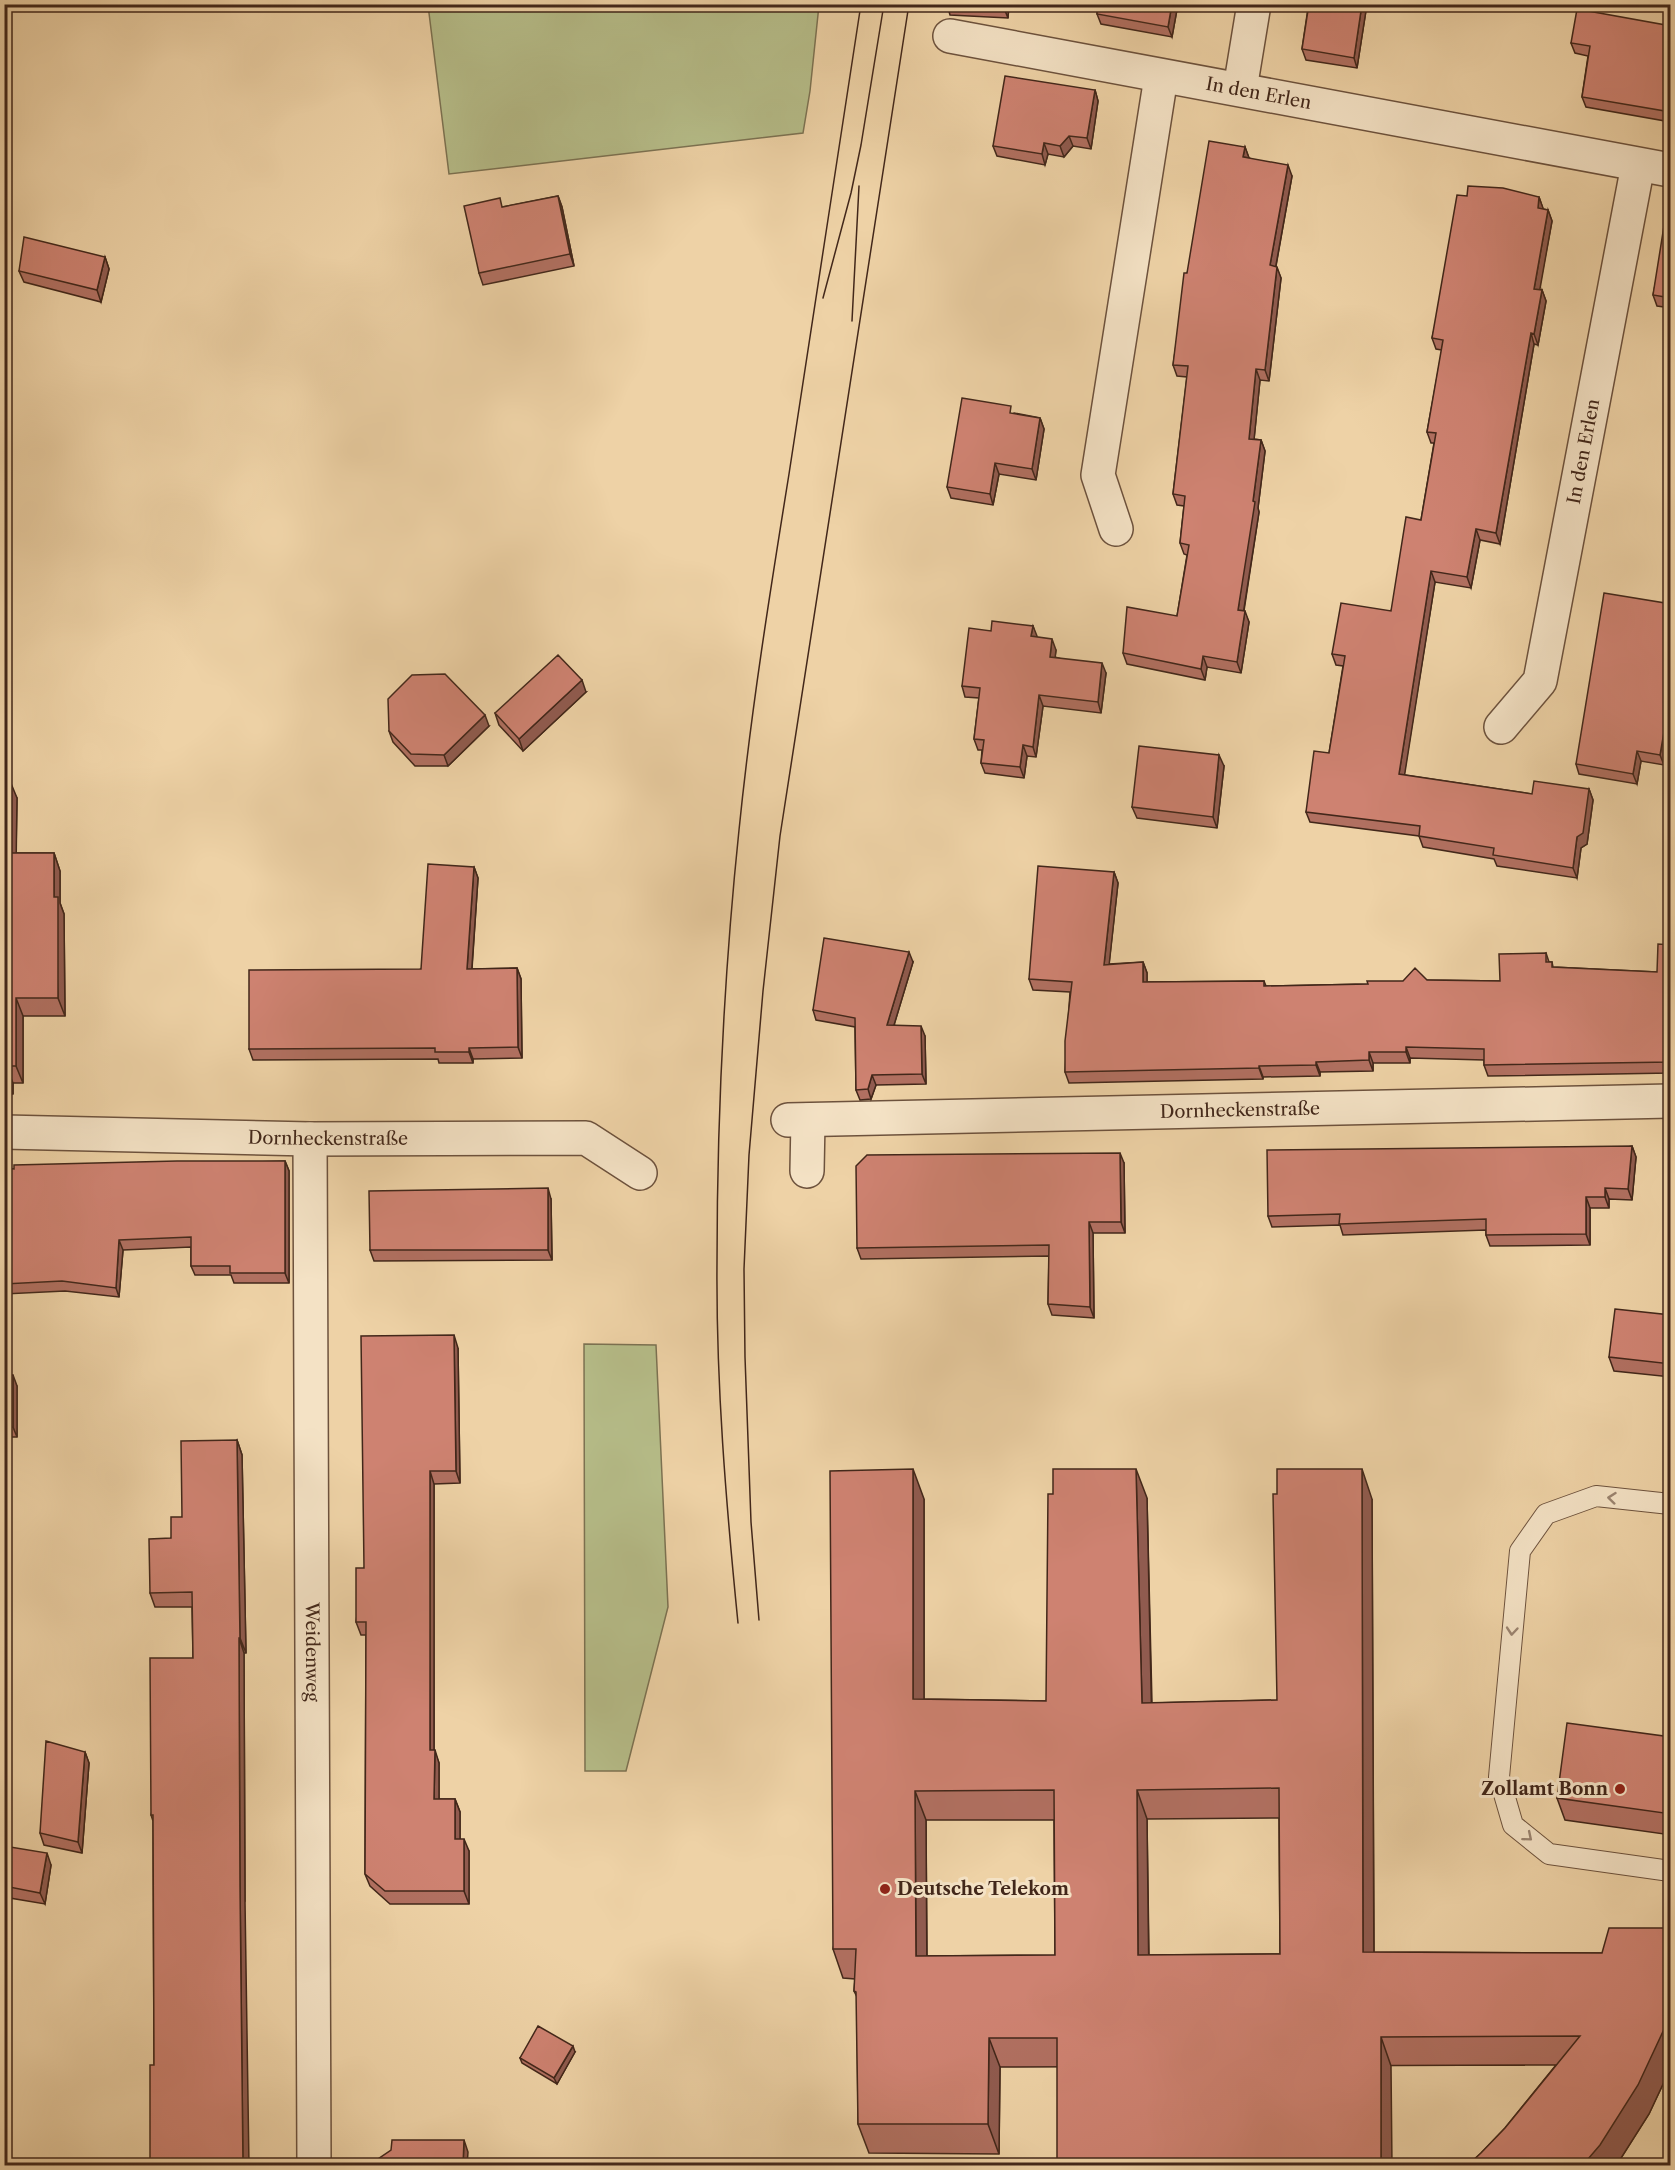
<svg xmlns="http://www.w3.org/2000/svg" width="1675" height="2170" font-family="'Libre Caslon Text',serif">
  <style>
    .green { fill: #b6bd89; stroke: #7c7252; stroke-width: 1.5 }
    .lines { fill: none; stroke-linecap: round; stroke-linejoin: round }
    .service-casing { stroke: #6d523d; stroke-width: 22 }
    .minor-casing { stroke: #6d523d; stroke-width: 36 }
    .service { stroke: #f4e2c5; stroke-width: 20 }
    .minor { stroke: #f4e2c5; stroke-width: 33 }
    .tram { stroke: #42271a; stroke-width: 1.5 }
    .wall { fill: #b17061; stroke: #42271a; stroke-width: 1.5; fill-rule: evenodd }
    .shaded-wall { fill: #905b4f; stroke: #42271a; stroke-width: 1.5 }
    .building { fill: #ce8271; stroke: #42271a; stroke-width: 1.5; fill-rule: evenodd }
    .oneway { stroke: #9b8470 }
    .poi-dot { fill: #8f2418; stroke: #f4e2c5; stroke-width: 2 }
    .labels { text-anchor: middle; dominant-baseline: central; stroke-width: 6; stroke-linejoin: round; paint-order: stroke }
    .street-label { font-size: 18px; fill: #42271a; stroke: #f4e2c5 }
    .poi-label { font-size: 18px; font-weight: bold; fill: #42271a; stroke: #f4e2c5; text-anchor: end }
  </style>
  <rect width="100%" height="100%" fill="#eed2a6"/>
  <filter id="stains"><feTurbulence type="fractalNoise" baseFrequency=".00333" numOctaves="4"/><feColorMatrix values="0 0 0 0 .2 0 0 0 0 .09 0 0 0 0 .02 0 0 0 .5 -.17"/></filter>
  <radialGradient id="worn" r=".72"><stop offset=".6" stop-color="#630" stop-opacity="0"/><stop offset="1" stop-color="#630" stop-opacity=".3"/></radialGradient>
  <!-- green -->
  <path class="green" d="M428 5H819L810 91 803 133 449 174Z
    M584 1344 656 1345 668 1607 626 1771H585Z"/>
  <g class="lines">
    <!-- service casing -->
    <g class="service-casing">
      <path id="service" d="M1670 1504 1596 1496 1546 1514 1520 1551 1499 1777 1513 1825 1549 1854 1670 1871"/>
    </g>
    <!-- minor casing -->
    <g class="minor-casing">
      <g id="minor">
        <path id="s1" d="M950 36 1670 170"/>
        <path d="M1240 89 1254 4"/>
        <path d="M1116 529 1098 475 1161 77"/>
        <path id="s2" d="M1501 727 1540 681 1638 165"/>
        <path id="s3" d="M788 1120 1670 1101"/>
        <path id="s4" d="M4 1132 310 1139 586 1138 640 1173"/>
        <path id="s5" d="M310 1139 314 2166"/>
        <path d="M807 1171 808 1120"/>
      </g>
    </g>
    <!-- service -->
    <use href="#service" class="service"/>
    <!-- minor -->
    <use href="#minor" class="minor"/>
    <!-- tram -->
    <path class="tram" d="M823 298 851 193 861 145 884 4
      M852 321 859 186
      M759 1620 751 1522 745 1357 744 1269 749 1155 763 991 780 836 909 4
      M738 1623C726 1503 716 1383 717 1263 717 1119 724 974 739 830 751 711 770 592 789 474 813 317 837 161 861 4"/>
  </g>
  <!-- wall -->
  <path class="wall" d="M947 4H1009L1008 18 950 15Z
    M1098 4H1178L1172 37 1101 24 1097 14Z
    M1291 4H1367L1357 68 1306 60 1302 49 1308 8Z
    M1671 26V122L1586 107 1582 97 1588 56 1575 53 1571 43Z
    M1095 90 1098 101 1091 149 1073 146 1064 157 1048 154 1045 165 997 156 993 146Z
    M1245 147 1249 158 1292 176 1276 266 1281 278 1269 381 1260 380 1254 439 1261 440 1265 451 1258 508 1259 512 1244 611 1249 622 1241 673 1207 667 1205 680 1127 664 1123 653 1177 616 1187 555 1184 554 1180 543 1184 506 1177 505 1173 494 1187 377 1177 376 1173 365 1187 273Z
    M558 196 562 207 574 266 483 285 479 273 503 207Z
    M1467 196 1539 197 1543 209 1548 210 1552 221 1539 290H1542L1546 301 1538 345 1534 344 1500 544 1480 540 1471 588 1435 582 1404 775 1532 794 1589 789 1593 800 1587 844 1581 848 1577 878 1497 866 1494 859 1423 847 1419 836 1310 822 1306 812 1329 753 1343 666 1336 665 1332 654 1391 611 1421 520 1434 443H1431L1427 432 1442 350 1436 349 1432 338Z
    M1671 208V308L1657 306 1653 295Z
    M105 257 109 269 101 302 24 282 19 271Z
    M1014 413 1040 418 1044 429 1036 480 999 474 993 505 951 498 947 487Z
    M1671 604V726L1664 765 1641 761 1637 784 1579 774 1576 764Z
    M1033 626 1036 637 1056 650 1055 657 1106 673 1101 713 1043 706 1036 757 1027 756 1024 778 985 773 981 763 982 750H978L974 739 979 698 965 697 962 686 991 631Z
    M586 692 523 751 499 725 495 713Z
    M489 726 448 766H415L393 742 389 731Z
    M1224 766 1217 828 1137 818 1132 807Z
    M4 780 17 798 16 853H54L60 871V903L64 914 65 1016H23V1083H13V1094H4Z
    M474 867 478 878 472 969 517 968 521 979 522 1058 473 1059V1063H439L438 1059 253 1060 249 1049 421 969Z
    M1114 872 1118 883 1109 964 1143 962 1147 973V982L1264 981 1266 986 1368 984 1427 980 1500 981 1546 953 1549 962H1552L1553 967 1657 972 1671 945V1073L1488 1076 1484 1065V1060L1410 1058V1063H1373V1071L1320 1072V1076L1263 1077V1079L1069 1083 1065 1072 1070 992 1033 990 1029 979Z
    M913 962 894 1025 925 1036 926 1084 876 1085 871 1099 860 1100 856 1090 855 1027 816 1020 813 1010Z
    M1632 1146 1636 1157 1632 1200 1609 1199V1208H1590V1245L1490 1246 1486 1235V1230L1343 1235 1340 1225 1272 1227 1268 1216Z
    M285 1161 289 1171V1283H234L231 1275H195L191 1266V1247L123 1250 119 1297 65 1291 4 1294V1168L14 1169Z
    M1124 1163 1125 1233H1093L1094 1318 1052 1315 1048 1304 1049 1256 861 1259 857 1248Z
    M551 1199 552 1260 374 1261 370 1250Z
    M1671 1315V1377L1614 1371 1609 1357Z
    M458 1348 460 1483 434 1484V1750L439 1763V1799H455L460 1812V1839L469 1851V1904H390L370 1886 365 1874 366 1635H361L356 1622 364 1568Z
    M4 1375 17 1386V1437H5L4 1459Z
    M237 1440 242 1455 246 1653H244L245 1901 154 2065 153 1821 151 1815 193 1658 192 1607H155L150 1593 171 1538 182 1517Z
    M1147 1498 1152 1703 1277 1700 1372 1499 1374 1952 1602 1953 1671 1928V2067L1649 2114 1616 2166H1467L1481 2153 1505 2128 1556 2065 1000 2067 999 2154 869 2153 858 2124 857 1997 854 1991 855 1979 843 1978 833 1949 924 1499V1699L1046 1701ZM1279 1818 1280 1954 1149 1955 1147 1819ZM926 1820H1054L1055 1955 927 1956Z
    M1671 1737V1835L1565 1820 1557 1798Z
    M85 1752 89 1763 82 1853 44 1845 40 1833Z
    M4 1846 51 1865 45 1904 4 1897Z
    M575 2052 557 2084 522 2063 520 2058Z"/>
  <!-- shaded-wall -->
  <path class="shaded-wall" d="M1004 4H1009L1008 18 1004 8Z
    M1172 4H1178L1172 37 1168 27Z
    M1362 4H1367L1357 68 1354 58Z
    M1095 90 1098 101 1091 149 1087 138Z
    M1069 136 1073 146 1064 157 1060 146Z
    M1044 143 1048 154 1045 165 1042 154Z
    M1245 147 1249 158 1243 157Z
    M1288 165 1292 176 1274 276 1270 265Z
    M558 196 562 207 574 266 570 254Z
    M1539 197 1543 208 1542 218 1538 208Z
    M1548 210 1552 221 1538 300 1534 289Z
    M105 257 109 269 101 302 97 290Z
    M1277 267 1281 278 1269 381 1265 370Z
    M1542 290 1546 301 1538 345 1534 334Z
    M1531 333 1534 344 1500 544 1496 533Z
    M1256 369 1260 380 1253 450 1249 439Z
    M1040 418 1044 429 1036 480 1032 469Z
    M1261 440 1265 451 1258 508 1259 512 1242 621 1238 610 1253 501Z
    M995 463 999 474 993 505 990 494Z
    M1476 529 1480 540 1471 588 1467 577Z
    M1431 571 1435 582 1403 785 1399 774Z
    M1245 611 1249 622 1241 673 1237 662Z
    M1033 626 1037 636 1035 647 1031 636Z
    M1052 639 1056 650 1054 667 1050 657Z
    M1203 656 1207 667 1205 680 1201 669Z
    M1102 663 1106 673 1101 713 1098 702Z
    M582 680 586 692 523 751 519 739Z
    M1671 692V726L1664 765 1660 755Z
    M1039 695 1043 706 1036 757 1033 747Z
    M485 715 489 726 448 766 444 755Z
    M1023 745 1027 756 1024 778 1020 767Z
    M1637 751 1641 761 1637 784 1633 774Z
    M1219 755 1224 766 1217 828 1213 817Z
    M10 781 17 798 16 871 9 853Z
    M1589 789 1593 800 1587 844 1581 848 1577 878 1573 868 1577 837Z
    M54 853 60 871V903L64 914 65 1016 58 998 54 897Z
    M474 867 478 878 471 980 467 969Z
    M1114 872 1118 883 1108 975 1104 965Z
    M909 952 913 962 891 1035 887 1025Z
    M1143 962 1147 973V993L1143 982Z
    M517 968 521 979 522 1058 518 1047Z
    M16 998 23 1016V1083L16 1066Z
    M921 1026 925 1036 926 1084 922 1074Z
    M1406 1047 1410 1058V1063L1406 1052Z
    M469 1048 473 1059V1063L469 1052Z
    M1369 1052 1373 1063V1071L1369 1060Z
    M1316 1062 1320 1072V1076L1316 1065Z
    M6 1066 13 1083V1094L6 1076Z
    M1259 1066 1263 1077V1079L1259 1068Z
    M872 1075 876 1085 871 1099 868 1089Z
    M1632 1146 1636 1157 1632 1200 1628 1189Z
    M1120 1153 1124 1163 1125 1233 1121 1222Z
    M285 1161 289 1171V1283L285 1273Z
    M548 1188 551 1199 552 1260 548 1250Z
    M1605 1188 1609 1199V1208L1605 1197Z
    M1586 1197 1590 1208V1245L1586 1234Z
    M1089 1222 1093 1233 1094 1318 1090 1307Z
    M119 1240 123 1250 119 1297 116 1288Z
    M454 1335 458 1348 460 1483 456 1471Z
    M13 1375 17 1386V1437L13 1427Z
    M237 1440 242 1455 246 1653 240 1638Z
    M913 1469 924 1499V1728L913 1699Z
    M1136 1469 1147 1498 1152 1732 1142 1703Z
    M1362 1469 1372 1499 1374 1982 1363 1952Z
    M430 1471 434 1484V1763L430 1750Z
    M239 1638 244 1653 245 1901 249 2166H243L240 1886Z
    M435 1750 439 1763V1812L434 1799Z
    M85 1752 89 1763 82 1853 78 1842Z
    M1137 1790 1147 1819 1149 1984 1138 1955Z
    M915 1791 926 1820 927 1985 916 1956Z
    M455 1799 460 1812V1851L455 1839Z
    M464 1839 469 1851V1904L464 1891Z
    M47 1853 51 1865 45 1904 40 1893Z
    M1671 2011V2067L1649 2114 1616 2166H1582Z
    M1381 2037 1391 2066 1392 2166H1381Z
    M989 2038 1000 2067 999 2154 988 2124Z
    M573 2046 575 2052 557 2084 554 2078Z
    M464 2140 468 2152 467 2166H463Z"/>
  <!-- building -->
  <path class="building" d="M951 4H1004V8Z
    M1098 4H1172L1168 27 1097 14Z
    M1309 4H1362L1354 58 1302 49Z
    M1577 9 1671 26V112L1582 97 1590 46 1571 43Z
    M1005 76 1095 90 1087 138 1069 136 1060 146 1044 143 1042 154 993 146Z
    M1209 141 1245 147 1243 157 1288 165 1270 265 1277 267 1265 370 1256 369 1249 439 1261 440 1253 501 1255 502 1238 610 1245 611 1237 662 1203 656 1201 669 1123 653 1127 607 1177 616 1189 545 1180 543 1185 496 1173 494 1188 366 1173 365 1184 273H1187Z
    M1468 186 1503 188 1539 197 1538 208 1548 210 1534 289 1542 290 1534 334 1531 333 1496 533 1476 529 1467 577 1431 571 1399 774 1532 794 1534 781 1589 789 1583 833 1577 837 1573 868 1493 855 1494 848 1419 836 1420 826 1306 812 1314 751 1329 753 1345 656 1332 654 1341 603 1391 611 1406 517 1421 520 1436 433 1427 432 1443 340 1432 338 1457 195 1467 196Z
    M558 196 570 254 479 273 464 206 500 198 502 207Z
    M1667 207 1671 208V298L1653 295Z
    M24 237 105 257 97 290 19 271Z
    M962 398 1011 406 1010 413 1040 418 1032 469 995 463 990 494 947 487Z
    M1604 593 1671 604V692L1660 755 1637 751 1633 774 1576 764Z
    M992 621 1033 626 1031 636 1052 639 1050 657 1102 663 1098 702 1039 695 1033 747 1023 745 1020 767 981 763 984 740 974 739 980 688 962 686 969 628 991 631Z
    M558 655 582 680 519 739 495 713Z
    M445 674 485 715 444 755 411 754 389 731 388 699 412 675Z
    M1139 746 1219 755 1213 817 1132 807Z
    M4 780 10 781 9 853H54V897H58V998H16V1066H6V1076H4Z
    M428 864 474 867 467 969 517 968 518 1047 469 1048V1052H435V1048L249 1049V970L421 969Z
    M1038 866 1114 872 1104 965 1143 962V982L1264 981V986L1368 984 1367 981H1403L1415 968 1427 980 1500 981 1499 954 1546 953V962H1552V967L1657 972 1658 944 1671 945V1062L1484 1065V1049L1406 1047V1052H1369V1060L1316 1062V1065L1259 1066V1068L1065 1072V1041L1072 982 1029 979Z
    M824 938 909 952 887 1025 921 1026 922 1074 872 1075 868 1089 856 1090 855 1018 813 1010Z
    M1632 1146 1628 1189 1605 1188V1197H1586V1234L1486 1235V1219L1339 1224 1340 1214 1268 1216 1267 1150Z
    M1120 1153 1121 1222H1089L1090 1307 1048 1304 1049 1245 857 1248 856 1166 867 1155Z
    M177 1161H285V1273H230V1266H191V1237L119 1240 116 1288 62 1281 4 1284V1168L14 1169V1165Z
    M548 1188V1250H370L369 1191Z
    M1615 1309 1671 1315V1364L1609 1357Z
    M454 1335 456 1471H430V1750H435L434 1799H455V1839H464V1891H385L365 1874 366 1622H356V1568H364L361 1336Z
    M4 1375H13V1427H4Z
    M237 1440 240 1638H239L240 1886 243 2166H150V2065H154L153 1815H151L150 1658H193L192 1592 150 1593 149 1539 171 1538V1517H182L181 1441Z
    M913 1469V1699L1046 1701 1048 1494H1053V1469H1136L1142 1703 1277 1700 1273 1494H1277V1469H1362L1363 1952 1602 1953 1609 1928H1671V2011L1666 2025 1638 2085 1600 2145 1582 2166H1467L1481 2153 1505 2128 1580 2036 1381 2037V2166H1057V2038H989L988 2124H858L856 1992 854 1991 856 1949H833L830 1471ZM1279 1788 1280 1954 1138 1955 1137 1790ZM1054 1790 1055 1955 916 1956 915 1791Z
    M1567 1723 1671 1737V1814L1557 1798Z
    M46 1741 85 1752 78 1842 40 1833Z
    M4 1846 47 1853 40 1893 4 1886Z
    M538 2026 573 2046 554 2078 520 2058Z
    M392 2140H464L463 2166H378L375 2161 391 2150Z"/>
  <!-- one-way arrows -->
  <defs><path id="oneway-chevron" d="M-2-3.5L2.5 0L-2 3.5" fill="none" stroke-width="1.6" stroke-linecap="round" stroke-linejoin="round" transform="scale(1.5)"/></defs>
  <g class="oneway">
    <use href="#oneway-chevron" transform="translate(1612 1498) rotate(-174)"/>
    <use href="#oneway-chevron" transform="translate(1512 1631) rotate(95)"/>
    <use href="#oneway-chevron" transform="translate(1528 1837) rotate(40)"/>
  </g>
  <!-- markers -->
  <g class="poi-dot">
    <circle cx="1620" cy="1789" r="6"/>
    <circle cx="885" cy="1889" r="6"/>
  </g>
  <g class="labels">
    <!-- street labels -->
    <g class="street-label">
      <text stroke="none"><textPath href="#s1" startOffset="314">In den Erlen</textPath></text>
      <text stroke="none"><textPath href="#s2" startOffset="294">In den Erlen</textPath></text>
      <text stroke="none"><textPath href="#s3" startOffset="452">Dornheckenstraße</textPath></text>
      <text stroke="none"><textPath href="#s4" startOffset="324">Dornheckenstraße</textPath></text>
      <text stroke="none"><textPath href="#s5" startOffset="513">Weidenweg</textPath></text>
    </g>
    <!-- poi labels -->
    <g class="poi-label">
      <text x="1608" y="1789">Zollamt Bonn</text>
      <text x="897" y="1889" text-anchor="start">Deutsche Telekom</text>
    </g>
  </g>
  <!-- margin -->
  <rect width="1675" height="2170" fill="none" stroke="#eed2a6" stroke-width="24"/>
  <rect x="6" y="6" width="1663" height="2158" fill="none" stroke="#42271a" stroke-width="3"/>
  <rect x="12" y="12" width="1651" height="2146" fill="none" stroke="#42271a" stroke-width="1.5"/>
  <rect width="100%" height="100%" filter="url(#stains)"/>
  <rect width="100%" height="100%" fill="url(#worn)"/>
</svg>
